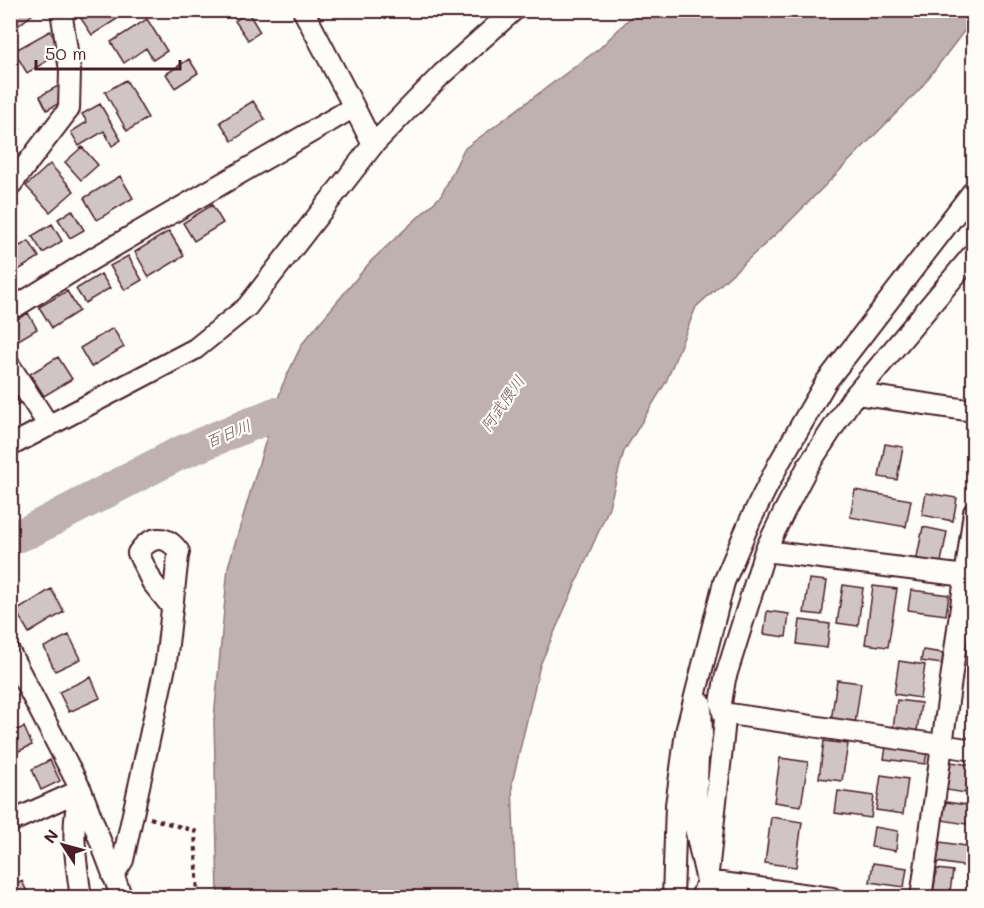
<svg xmlns="http://www.w3.org/2000/svg" width="984" height="908" font-family="Mali,'Klee One',sans-serif">
  <style>
    .water { fill: #c0b1b1; stroke: #91777b; stroke-width: 1.5 }
    .lines { fill: none; stroke-linecap: round; stroke-linejoin: round }
    .river { stroke: #c0b1b1; stroke-width: 34 }
    .building { fill: #d0c5c4; stroke: #4a1f2b; stroke-width: 1.5 }
    .street-casing { stroke: #4a1f2b; stroke-width: 24 }
    .path { stroke: #4a1f2b; stroke-width: 4; stroke-dasharray: 4.5 4.5; stroke-linecap: butt }
    .street { stroke: #fdfcf7; stroke-width: 20 }
    .labels { text-anchor: middle; dominant-baseline: central; stroke-width: 4.5; stroke-linejoin: round; paint-order: stroke }
    .water-label { font-size: 16px; font-style: italic; fill: #73525a; stroke: #fdfcf7 }
  </style>
  <rect width="100%" height="100%" fill="#fdfcf7"/>
  <filter id="ink" filterUnits="userSpaceOnUse"><feTurbulence type="fractalNoise" baseFrequency=".0167" numOctaves="2"/><feDisplacementMap in="SourceGraphic" scale="12" xChannelSelector="R" yChannelSelector="G"/><feConvolveMatrix kernelMatrix="1 2 1 2 8 2 1 2 1" color-interpolation-filters="sRGB"/></filter>
  <g filter="url(#ink)">
    <!-- water -->
    <path class="water" d="M637 11 973 10 974 18 920 89 788 223 696 307 666 382 624 451 608 510 540 665 512 783 516 897H218L214 719 228 567 282 386 302 344 371 261 441 196 464 149 600 48Z"/>
    <g class="lines">
      <!-- river -->
      <path class="river" d="M10 538 30 531 178 454 275 414 319 428"/>
    </g>
    <!-- building -->
    <path class="building" d="M10 10H38L10 32Z
      M90 10H111L117 19 92 35 80 17Z
      M248 12 260 32 248 40 235 21Z
      M147 19 167 51 153 60 146 48 124 63 111 42Z
      M50 31 62 52 27 73 14 51Z
      M189 59 198 73 175 88 166 74Z
      M126 80 148 118 127 131 105 92Z
      M58 86 65 100 47 110 40 96Z
      M253 101 265 119 232 141 220 122Z
      M100 104 121 140 112 146 104 131 79 146 71 132 87 122 82 114Z
      M12 115 20 129 10 134V116Z
      M82 147 98 165 81 180 65 162Z
      M50 164 74 191 50 212 26 186Z
      M120 176 133 198 97 220 84 198Z
      M212 205 223 223 194 241 183 223Z
      M72 210 84 230 70 238 58 219Z
      M52 224 62 241 43 253 32 236Z
      M169 231 184 256 149 277 135 252Z
      M29 241 39 257 17 271 10 261V251Z
      M128 256 142 280 125 290 110 266Z
      M101 274 110 288 85 303 76 289Z
      M67 291 79 311 52 328 39 307Z
      M28 313 37 329 10 345V323Z
      M113 328 124 347 91 367 80 348Z
      M58 357 72 379 44 396 30 374Z
      M10 388 20 403 10 409Z
      M885 444 903 447 897 480 879 477Z
      M855 490 911 500 906 527 850 517Z
      M926 493 957 498 953 521 922 515Z
      M923 527 947 532 940 567 916 562Z
      M809 579 827 581 822 615 804 613Z
      M843 585 863 588 858 626 837 623Z
      M873 586 897 589 888 647 865 644Z
      M51 589 64 612 29 633 16 611Z
      M911 590 949 595 946 615 908 610Z
      M767 611 789 614 786 637 764 634Z
      M800 620 830 624 827 648 797 644Z
      M972 633H974V653H969Z
      M69 635 81 659 55 671 44 647Z
      M923 650 943 653 942 664 921 661Z
      M899 661 925 665 920 698 894 694Z
      M91 677 100 698 69 712 59 692Z
      M837 680 861 683 855 724 831 721Z
      M897 700 921 703 916 738 892 735Z
      M24 727 32 745 10 755V733Z
      M824 741 848 744 842 781 819 778Z
      M886 747 927 753 925 764 884 759Z
      M780 758 808 762 801 806 774 802Z
      M50 760 60 781 41 790 32 769Z
      M951 762 970 765 965 793 947 790Z
      M881 775 908 779 903 814 876 810Z
      M838 791 874 796 871 818 835 813Z
      M946 802 974 806 972 825 942 820Z
      M771 817 802 822 796 867 765 863Z
      M874 827 898 831 896 851 871 847Z
      M940 842 972 847 969 867 937 862Z
      M873 863 907 868 904 887 870 882Z
      M937 869 953 871 949 898H932Z
      M969 876 974 877V898H965Z
      M22 881 30 898H10V886Z"/>
    <g class="lines">
      <!-- street casing -->
      <g class="street-casing">
        <path id="street" d="M303 10 354 107
          M373 145 442 74 514 10
          M10 186 69 109 70 71 61 10
          M10 310 94 258 354 107 373 145 247 307 195 349 10 446
          M10 366 49 426
          M857 394 974 411
          M765 551 974 577
          M10 653 81 790 122 898
          M701 703 702 736 698 757 695 828 707 881 832 898
          M723 713 974 750
          M10 822 81 790
          M113 876 123 860 166 662 178 556 179 552C166 533 150 536 138 553L152 582 172 607
          M81 898C76 860 69 826 81 790
          M673 898 676 805 686 732 724 582 750 521 779 463 826 382 974 190
          M701 898 707 881 723 739 725 719 721 703 725 679 765 551 784 512 808 466 851 400 974 253
          M921 898 974 512"/>
      </g>
      <!-- path -->
      <path class="path" d="M150 818 195 831 198 898"/>
      <!-- street -->
      <use href="#street" class="street"/>
    </g>
  </g>
  <g class="labels">
    <!-- water labels -->
    <g class="water-label">
      <text transform="translate(502 403) rotate(-55)">阿武隈川</text>
      <text transform="translate(228 433) rotate(-22)">百日川</text>
    </g>
  </g>
  <!-- margin -->
  <rect width="984" height="908" fill="none" stroke="#fdfcf7" stroke-width="36"/>
  <rect x="18" y="18" width="948" height="872" fill="none" stroke="#4a1f2b" stroke-width="2" filter="url(#ink)"/>
  <!-- north arrow -->
  <g transform="translate(63 845) rotate(306)" stroke="#fdfcf7" stroke-width="4.5" paint-order="stroke">
  <path d="M0-4.5L10 22L0 15L-10 22Z" fill="#4a1f2b"/>
  <text y="-9" font-size="16" font-weight="bold" text-anchor="middle" fill="#4a1f2b">N</text>
  </g>
  <!-- scale -->
  <path d="M36 60v9h144v-9" fill="none" stroke="#4a1f2b" stroke-width="3"/>
  <text x="45" y="60" font-size="18" fill="#4a1f2b" stroke="#fdfcf7" stroke-width="4.5" paint-order="stroke">50 m</text>
</svg>
